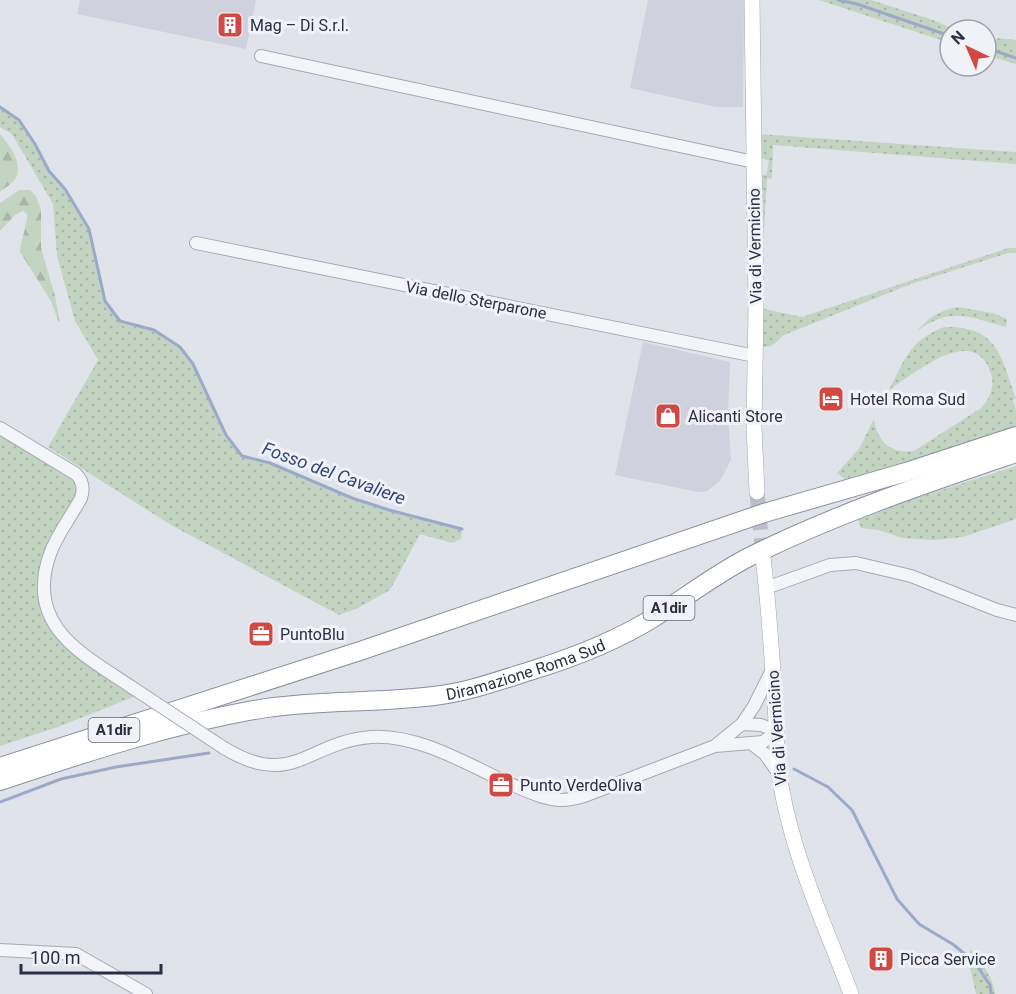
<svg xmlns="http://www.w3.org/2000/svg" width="1016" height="994" font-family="Roboto,sans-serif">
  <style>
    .built { fill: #cfd2dc }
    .grass { fill: url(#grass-dots) }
    .forest { fill: url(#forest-firs) }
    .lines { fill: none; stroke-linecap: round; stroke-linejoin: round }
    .stream { stroke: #9caaca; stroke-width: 3 }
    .major-tunnel { stroke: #bcbfc8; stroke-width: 15; stroke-dasharray: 15 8; stroke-linecap: butt }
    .minor-casing { stroke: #a6a9b4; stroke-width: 14 }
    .major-casing { stroke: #a0a5b6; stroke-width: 16 }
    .highway-casing { stroke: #888da1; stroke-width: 20 }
    .minor { stroke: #f4f5f8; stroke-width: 12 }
    .major { stroke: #fff; stroke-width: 15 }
    .highway { stroke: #fff; stroke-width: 18 }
    .minor-bridge-casing { stroke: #a6a9b4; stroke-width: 14; stroke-linecap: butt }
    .minor-bridge { stroke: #f4f5f8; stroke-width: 12 }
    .labels { text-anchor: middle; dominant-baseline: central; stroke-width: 6; stroke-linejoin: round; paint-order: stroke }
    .shield { fill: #f1f2f7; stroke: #656978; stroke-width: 1.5 }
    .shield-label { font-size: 15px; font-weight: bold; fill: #292e42 }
    .poi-label { font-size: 16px; fill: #292e42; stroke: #f1f2f7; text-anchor: start }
    .street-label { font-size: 16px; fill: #292e42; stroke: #f1f2f7 }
    .water-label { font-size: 18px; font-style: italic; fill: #324577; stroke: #f1f2f7 }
  </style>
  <defs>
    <pattern id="grass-dots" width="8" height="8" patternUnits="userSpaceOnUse" patternTransform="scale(1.5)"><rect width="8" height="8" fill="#c3d4c2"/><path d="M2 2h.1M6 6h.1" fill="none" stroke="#a8b6a8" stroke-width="1.8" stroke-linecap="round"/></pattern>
    <pattern id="forest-firs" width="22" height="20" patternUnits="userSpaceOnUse" patternTransform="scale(1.5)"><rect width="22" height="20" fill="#c3d4c2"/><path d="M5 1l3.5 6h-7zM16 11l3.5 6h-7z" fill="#a8b6a8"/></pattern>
  </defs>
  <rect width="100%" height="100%" fill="#e1e3ea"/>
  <!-- built -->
  <path class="built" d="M80 0H256L246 49 77 14Z
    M648 0H744L743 107H716L630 88Z
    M643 342 730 362 728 414 731 460 720 481 707 491 698 492 615 475Z"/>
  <!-- grass -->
  <path class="grass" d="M819 0H871L933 20 956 30H950V43Z
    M997 38 1016 40V64L986 55V42L991 43Z
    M0 107 19 120 35 144 49 171 65 189 89 229 105 301 120 321 154 330 180 347 193 364 226 435 242 456 270 463 308 481 389 510 462 529 461 539 452 543 420 534 390 590 358 608 339 615 171 525 48 447 98 360 75 321 57 256 53 204 12 134 0 127Z
    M760 134 1016 152V164L773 145 772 178 767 179 760 297 759 176 766 175 769 161 759 157Z
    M1008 248H1016V253H1008L911 284 784 335C777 341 770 351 760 345V308L802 317Z
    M957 307 993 313 1007 319 1006 327C968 317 952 306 917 331 929 317 939 311 957 307Z
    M944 327C997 325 1001 356 1016 398L1013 400 1016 410V426L893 467 845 479 837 473 859 449 874 419C877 442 891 454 914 451L981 408C990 398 995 387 991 374 975 321 914 374 889 390 905 359 910 340 944 327Z
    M0 434 70 476 76 482 77 493 41 564 39 574 45 618 56 637 72 654 136 696 58 727 0 746Z
    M1016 466V519L963 537 934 540 902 538 879 530 861 528 858 520 907 501Z
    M970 949C981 960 994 979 995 994H976L970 968Z"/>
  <!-- forest -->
  <path class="forest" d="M0 134C9 145 25 164 15 179 12 184 4 188 0 192Z
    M19 190H30L36 196 41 210V248L55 296 60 322 58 320 51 301 20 252C21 239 27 227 27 214L23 211 15 215 0 231V203Z"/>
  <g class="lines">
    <!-- stream -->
    <path class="stream" d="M838 0 857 4 950 36
      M986 48 1016 58
      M0 107 19 120 35 144 49 171 65 189 89 229 105 301 120 321 154 330 180 347 193 364 226 435 242 456 270 463 352 498 389 510 462 529
      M794 769 828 787 852 810 897 899 919 924 954 945 975 963 990 985 991 994
      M0 802 61 779 116 767 209 753"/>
    <!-- major-tunnel -->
    <path class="major-tunnel" d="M757 492 763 558"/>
    <!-- minor casing -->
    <g class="minor-casing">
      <path id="minor" d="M261 56 754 162
        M196 243 755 356
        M0 428 76 474C83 481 84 489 81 498 71 517 57 534 50 554 24 627 84 655 133 688
        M766 588 830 565 856 563 911 576 997 610 1016 615
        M742 724 754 706 773 668
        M752 744 765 754 779 774
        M224 748C293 790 307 742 371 737 418 734 467 764 508 783 525 790 542 799 560 800 569 800 578 798 587 795L715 746 763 742 777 731 761 725 742 724 715 746
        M0 950 76 954 146 994"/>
    </g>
    <!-- major casing -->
    <g class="major-casing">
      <path id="major" d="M752 0 756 306 754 427 757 492
        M763 558C769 607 772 655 775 704 777 731 776 759 781 786 794 859 825 925 851 994"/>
    </g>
    <!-- highway casing -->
    <g class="highway-casing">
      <g id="highway">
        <path d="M0 767 360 651 764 513 906 472 1016 436"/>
        <path id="s1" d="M0 781C87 752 175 723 266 708 322 700 378 703 434 696 468 692 501 680 533 670 575 657 616 641 653 618 685 598 714 575 749 557 835 514 925 484 1016 453"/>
      </g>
    </g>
    <!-- minor -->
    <use href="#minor" class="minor"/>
    <!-- major -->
    <use href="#major" class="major"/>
    <!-- highway -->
    <use href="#highway" class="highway"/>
    <!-- minor-bridge casing -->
    <g class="minor-bridge-casing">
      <path id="minor-bridge" d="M133 688 224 748"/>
    </g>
    <!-- minor-bridge -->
    <use href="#minor-bridge" class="minor-bridge"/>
  </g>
  <!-- icons -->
  <defs>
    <g id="building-square" transform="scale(1.35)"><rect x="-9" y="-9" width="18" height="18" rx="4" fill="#d04945" stroke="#f1f2f7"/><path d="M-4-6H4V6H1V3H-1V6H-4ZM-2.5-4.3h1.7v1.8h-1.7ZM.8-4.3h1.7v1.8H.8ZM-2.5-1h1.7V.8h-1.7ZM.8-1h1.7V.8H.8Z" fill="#fff"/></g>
    <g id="hotel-square" transform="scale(1.35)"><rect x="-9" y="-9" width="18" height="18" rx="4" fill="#d04945" stroke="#f1f2f7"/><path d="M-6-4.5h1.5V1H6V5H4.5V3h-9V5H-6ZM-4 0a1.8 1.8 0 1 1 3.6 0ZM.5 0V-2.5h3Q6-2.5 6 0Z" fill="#fff"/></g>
    <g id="shop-square" transform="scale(1.35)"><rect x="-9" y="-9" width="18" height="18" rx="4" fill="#d04945" stroke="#f1f2f7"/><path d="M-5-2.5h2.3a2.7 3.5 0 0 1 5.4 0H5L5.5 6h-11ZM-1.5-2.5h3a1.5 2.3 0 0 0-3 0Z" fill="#fff"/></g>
    <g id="office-square" transform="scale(1.35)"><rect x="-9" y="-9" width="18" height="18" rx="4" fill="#d04945" stroke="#f1f2f7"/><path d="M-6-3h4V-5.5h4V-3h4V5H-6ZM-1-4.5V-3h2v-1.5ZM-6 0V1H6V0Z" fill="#fff"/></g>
  </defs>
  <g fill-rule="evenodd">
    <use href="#building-square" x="230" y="25"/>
    <use href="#hotel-square" x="831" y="399"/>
    <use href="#shop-square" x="668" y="416"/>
    <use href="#office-square" x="261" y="634"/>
    <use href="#office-square" x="501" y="785"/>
    <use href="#building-square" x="881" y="959"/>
  </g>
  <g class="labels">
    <!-- shield labels -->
    <g class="shield">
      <rect x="643.5" y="596" width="51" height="24" rx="4.5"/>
      <rect x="88.5" y="718" width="51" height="24" rx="4.5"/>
    </g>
    <g class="shield-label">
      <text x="669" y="608">A1dir</text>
      <text x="114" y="730">A1dir</text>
    </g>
    <!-- poi labels -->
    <g class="poi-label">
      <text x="250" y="25">Mag – Di S.r.l.</text>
      <text x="850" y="399">Hotel Roma Sud</text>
      <text x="688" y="416">Alicanti Store</text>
      <text x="280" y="634">PuntoBlu</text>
      <text x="520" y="785">Punto VerdeOliva</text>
      <text x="900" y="959">Picca Service</text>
    </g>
    <!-- street labels -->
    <g class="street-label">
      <text transform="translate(755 246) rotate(-91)">Via di Vermicino</text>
      <text transform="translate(476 300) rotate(11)">Via dello Sterparone</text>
      <text stroke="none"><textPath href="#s1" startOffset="540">Diramazione Roma Sud</textPath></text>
      <text transform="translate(777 728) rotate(-94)">Via di Vermicino</text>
    </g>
    <!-- water labels -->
    <g class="water-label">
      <text transform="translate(334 473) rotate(20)">Fosso del Cavaliere</text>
    </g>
  </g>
  <!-- north arrow -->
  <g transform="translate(968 48) rotate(316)"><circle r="28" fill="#f1f2f7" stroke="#a1a4af" stroke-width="1.5"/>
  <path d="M0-4.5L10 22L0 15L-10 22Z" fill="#d04945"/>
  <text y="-9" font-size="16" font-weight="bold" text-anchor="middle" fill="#292e42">N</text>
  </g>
  <!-- scale -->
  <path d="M21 964v9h140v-9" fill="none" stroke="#292e42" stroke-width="3"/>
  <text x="30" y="964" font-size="18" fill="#292e42" stroke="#f1f2f7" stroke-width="4.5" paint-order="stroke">100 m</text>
</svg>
